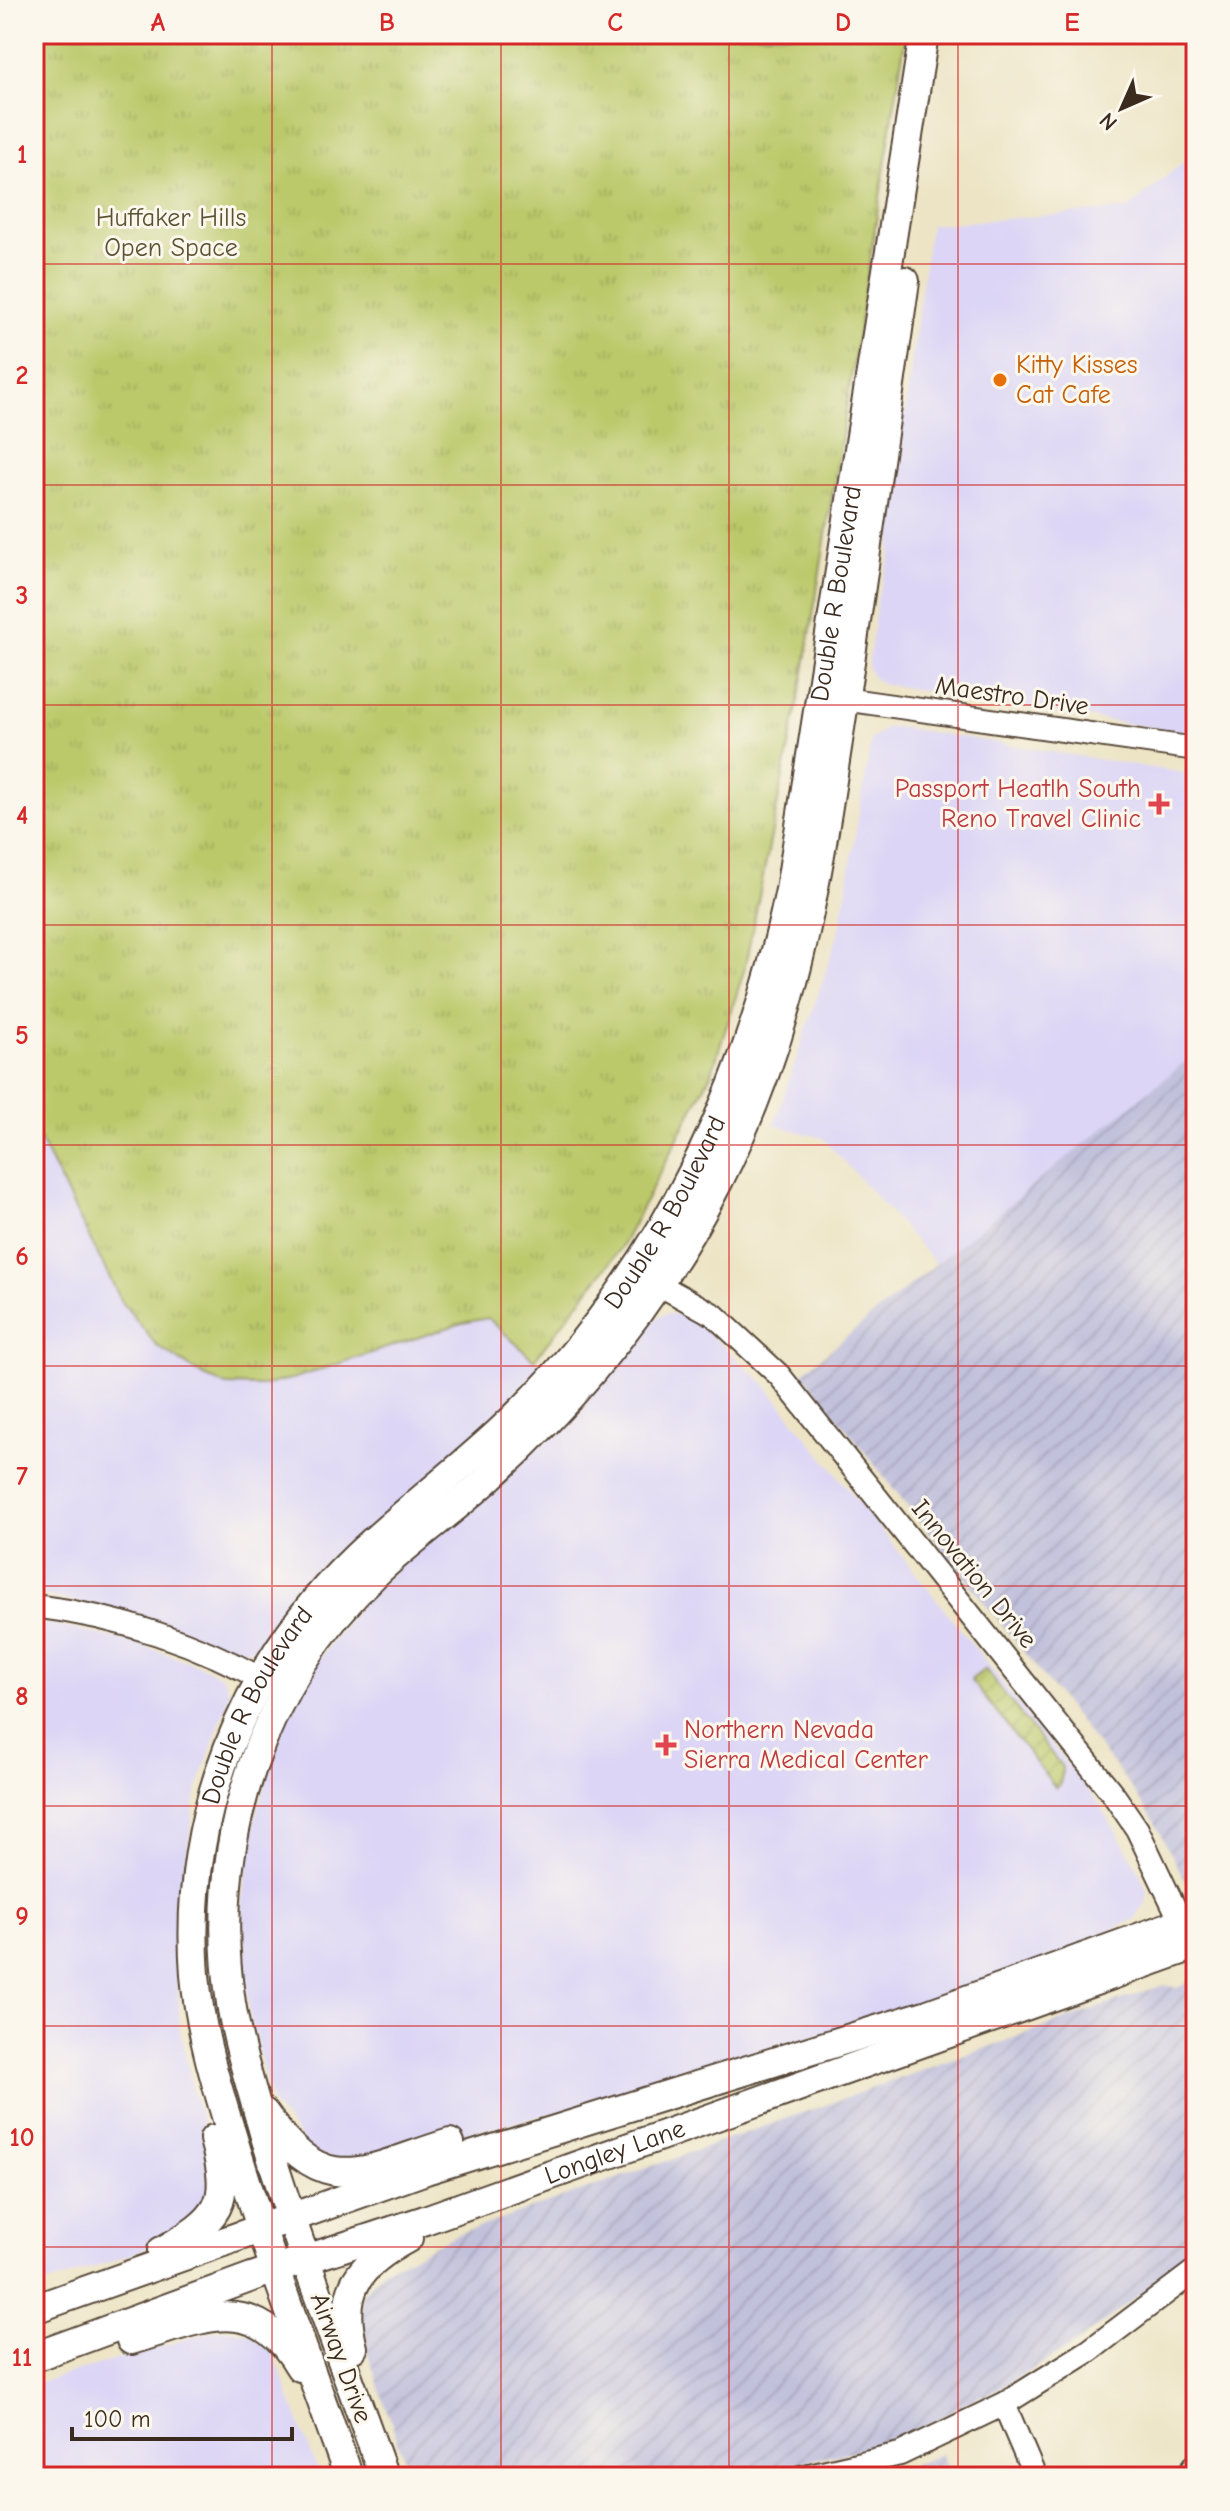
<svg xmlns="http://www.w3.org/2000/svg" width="1230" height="2511" font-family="'Comic Neue',sans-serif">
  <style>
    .built { fill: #dcd5f6 }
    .industrial { fill: url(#industrial-furrows) }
    .grass { fill: url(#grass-tufts); stroke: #7c7a44; stroke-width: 2 }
    .garden { fill: url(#garden-furrows); stroke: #7c7a44; stroke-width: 2 }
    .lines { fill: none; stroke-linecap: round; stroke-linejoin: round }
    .minor-casing { stroke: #564637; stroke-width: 26 }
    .major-casing { stroke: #564637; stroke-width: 32 }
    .minor { stroke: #fff; stroke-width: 22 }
    .major { stroke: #fff; stroke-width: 28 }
    .grid { fill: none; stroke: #d62828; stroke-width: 2; stroke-opacity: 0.55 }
    .food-dot { fill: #e8710a; stroke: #fbf7ec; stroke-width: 3 }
    .health-dot { fill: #e0444e; stroke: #fbf7ec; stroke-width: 3 }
    .labels { text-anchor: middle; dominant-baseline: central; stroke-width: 6; stroke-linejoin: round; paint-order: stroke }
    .park-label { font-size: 26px; fill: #5b5231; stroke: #fbf7ec }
    .food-label { font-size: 26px; fill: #c56008; stroke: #fbf7ec; text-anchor: start }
    .street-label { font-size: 26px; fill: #3b2a1e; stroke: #fbf7ec }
    .health-label { font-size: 26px; fill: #be3a42; stroke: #fbf7ec; text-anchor: end }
    .neatline { fill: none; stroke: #d62828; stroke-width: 3 }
    .grid-label { font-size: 26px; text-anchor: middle; font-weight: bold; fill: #d62828 }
  </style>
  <defs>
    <pattern id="industrial-furrows" width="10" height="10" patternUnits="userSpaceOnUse" patternTransform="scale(2)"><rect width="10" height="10" fill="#c2c1dc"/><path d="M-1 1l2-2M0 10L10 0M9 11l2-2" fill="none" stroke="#a8a6bc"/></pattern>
    <pattern id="grass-tufts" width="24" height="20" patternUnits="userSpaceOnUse" patternTransform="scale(2)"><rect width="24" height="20" fill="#bcc96b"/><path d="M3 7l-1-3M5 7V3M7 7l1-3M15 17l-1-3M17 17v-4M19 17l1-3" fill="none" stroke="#a2ad5c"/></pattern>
    <pattern id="garden-furrows" width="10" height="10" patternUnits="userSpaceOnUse" patternTransform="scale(2)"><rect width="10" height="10" fill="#bcc96b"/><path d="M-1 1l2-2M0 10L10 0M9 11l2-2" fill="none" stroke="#a2ad5c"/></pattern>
  </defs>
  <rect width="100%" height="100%" fill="#fbf7ec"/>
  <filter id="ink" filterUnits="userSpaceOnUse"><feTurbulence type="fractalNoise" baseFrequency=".0125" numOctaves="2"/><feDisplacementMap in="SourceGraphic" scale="16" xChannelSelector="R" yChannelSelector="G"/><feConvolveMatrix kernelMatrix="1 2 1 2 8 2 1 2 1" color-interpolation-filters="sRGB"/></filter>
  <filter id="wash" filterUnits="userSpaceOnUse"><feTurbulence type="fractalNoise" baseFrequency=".006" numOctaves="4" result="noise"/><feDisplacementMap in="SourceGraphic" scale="32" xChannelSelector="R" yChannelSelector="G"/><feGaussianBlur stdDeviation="1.8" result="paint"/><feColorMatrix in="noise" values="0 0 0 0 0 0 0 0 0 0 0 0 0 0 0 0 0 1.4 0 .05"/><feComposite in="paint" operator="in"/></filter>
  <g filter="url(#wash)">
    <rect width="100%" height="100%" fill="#ede4c5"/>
    <!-- built -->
    <path class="built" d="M1189 157 1196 158V735L884 684 873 678 868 668 877 599 890 558 897 472 930 225 1128 209Z
      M898 727 1196 775V1054L936 1264 823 1138 774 1125 840 929 871 740 886 728Z
      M34 1129 122 1302 157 1346 204 1376 226 1385 261 1386 295 1378 462 1323 488 1318 541 1366 452 1461 315 1577 255 1648 236 1651 135 1615 34 1593Z
      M665 1314H679L704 1329 764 1383 1101 1806 1138 1869 1147 1891 1146 1904 1135 1919 1063 1953 880 2018 610 2100 464 2134 368 2166 316 2158 271 2102 250 2017 242 1950 243 1899 253 1825 295 1691 362 1601 594 1388 655 1319Z
      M34 1620 129 1641 198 1665 223 1677 230 1693 196 1792 176 1923 180 2031 194 2094 214 2157 213 2199 179 2237 34 2289Z
      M231 2329 248 2333 273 2353 320 2477H34V2384L214 2331Z"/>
    <!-- industrial -->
    <path class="industrial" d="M1196 1053V1891H1195L1188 1886 1154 1821 1127 1782 802 1373Z
      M1196 1978V2252L1076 2343 984 2398 981 2395 925 2426 868 2448 733 2477H410L359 2328 362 2294 384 2270 454 2236 1164 1985 1177 1988Z
      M941 2454 950 2477H881Z"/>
    <!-- grass -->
    <path class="grass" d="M34 34H906L804 672 744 971 712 1072 621 1248 534 1360 488 1318 462 1323 295 1378 261 1386 226 1385 204 1376 157 1346 122 1302 34 1129Z"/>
    <!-- garden -->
    <path class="garden" d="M985 1669 1062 1767 1061 1784 1056 1788 971 1680Z"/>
  </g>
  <g filter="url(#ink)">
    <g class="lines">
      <!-- minor casing -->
      <g class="minor-casing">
        <path id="minor" d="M829 697 1196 749
          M658 1284 714 1315 779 1375 1113 1794 1137 1829 1187 1934
          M34 1606C117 1616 202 1644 274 1686
          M1004 2404 1035 2477
          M801 2477 900 2454 1004 2404 1089 2351 1196 2270
          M1187 2477 1196 2464"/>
      </g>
      <!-- major casing -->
      <g class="major-casing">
        <g id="major">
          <path d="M264 2113C326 2204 364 2169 450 2143"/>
          <path d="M162 2251C220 2218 232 2205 214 2139"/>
          <path d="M34 2309 426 2170 928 2014 1196 1917"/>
          <path d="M131 2340C201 2320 254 2288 300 2367"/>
          <path d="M353 2348C338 2290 358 2265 408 2238"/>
          <path id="s1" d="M34 2357 252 2277 425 2220 1196 1945"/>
          <path id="s2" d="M349 2477C309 2366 268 2255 234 2142 217 2087 200 2033 195 1975 183 1818 242 1666 356 1557 425 1492 499 1442 562 1367 680 1230 754 1067 790 890L924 34"/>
          <path d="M384 2477C344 2363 299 2249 264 2133 252 2090 238 2047 231 2003 207 1845 260 1683 377 1572 413 1538 453 1511 489 1478 582 1393 661 1294 718 1182 800 1020 817 877 844 702 865 562 885 422 905 281"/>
        </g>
      </g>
      <!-- minor -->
      <use href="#minor" class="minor"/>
      <!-- major -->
      <use href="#major" class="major"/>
    </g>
  </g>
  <!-- grid -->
  <path class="grid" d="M272 34V2477M501 34V2477M729 34V2477M958 34V2477M34 264H1196M34 485H1196M34 705H1196M34 925H1196M34 1145H1196M34 1366H1196M34 1586H1196M34 1806H1196M34 2026H1196M34 2247H1196"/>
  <!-- markers -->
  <circle class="food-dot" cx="1000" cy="380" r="8"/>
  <g class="health-dot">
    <path d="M1155 792h8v8h8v8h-8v8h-8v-8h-8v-8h8z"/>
    <path d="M662 1733h8v8h8v8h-8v8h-8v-8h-8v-8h8z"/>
  </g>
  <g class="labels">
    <!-- park labels -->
    <g class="park-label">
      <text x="171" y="218">Huffaker Hills<tspan x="171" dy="30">Open Space</tspan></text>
    </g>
    <!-- food labels -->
    <g class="food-label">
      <text x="1016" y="365">Kitty Kisses<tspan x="1016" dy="30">Cat Cafe</tspan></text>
    </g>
    <!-- street labels -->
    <g class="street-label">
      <text stroke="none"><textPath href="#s2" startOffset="2104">Double R Boulevard</textPath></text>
      <text transform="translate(1012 696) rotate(8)">Maestro Drive</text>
      <text stroke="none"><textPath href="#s2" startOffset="1456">Double R Boulevard</textPath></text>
      <text transform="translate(974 1574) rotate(51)">Innovation Drive</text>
      <text stroke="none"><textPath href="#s2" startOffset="808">Double R Boulevard</textPath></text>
      <text stroke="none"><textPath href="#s1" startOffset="616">Longley Lane</textPath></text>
      <text transform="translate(341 2358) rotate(70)">Airway Drive</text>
    </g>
    <!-- health labels -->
    <g class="health-label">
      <text x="1141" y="789">Passport Heatlh South<tspan x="1141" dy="30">Reno Travel Clinic</tspan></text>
      <text x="684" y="1730" text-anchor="start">Northern Nevada<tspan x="684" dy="30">Sierra Medical Center</tspan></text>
    </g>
  </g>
  <!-- margin -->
  <rect width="1230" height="2511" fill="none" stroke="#fbf7ec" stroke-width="88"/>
  <!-- north arrow -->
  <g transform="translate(1122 108) rotate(225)" stroke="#fbf7ec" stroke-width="6" paint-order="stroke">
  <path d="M0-6L14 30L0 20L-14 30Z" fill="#3b2a1e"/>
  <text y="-12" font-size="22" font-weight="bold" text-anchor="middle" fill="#3b2a1e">N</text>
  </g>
  <!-- scale -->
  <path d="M72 2427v12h220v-12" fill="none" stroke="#3b2a1e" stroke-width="4"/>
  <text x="84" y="2427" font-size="24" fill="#3b2a1e" stroke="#fbf7ec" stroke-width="6" paint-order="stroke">100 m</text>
  <rect x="44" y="44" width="1142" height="2423" class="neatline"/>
  <g class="grid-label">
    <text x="158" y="31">A</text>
    <text x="387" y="31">B</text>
    <text x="615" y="31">C</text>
    <text x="843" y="31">D</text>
    <text x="1072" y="31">E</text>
    <text x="22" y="163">1</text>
    <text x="22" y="384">2</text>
    <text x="22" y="604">3</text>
    <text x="22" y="824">4</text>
    <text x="22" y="1044">5</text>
    <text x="22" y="1265">6</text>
    <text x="22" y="1485">7</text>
    <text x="22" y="1705">8</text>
    <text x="22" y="1925">9</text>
    <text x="22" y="2146">10</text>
    <text x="22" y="2366">11</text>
  </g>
</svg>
